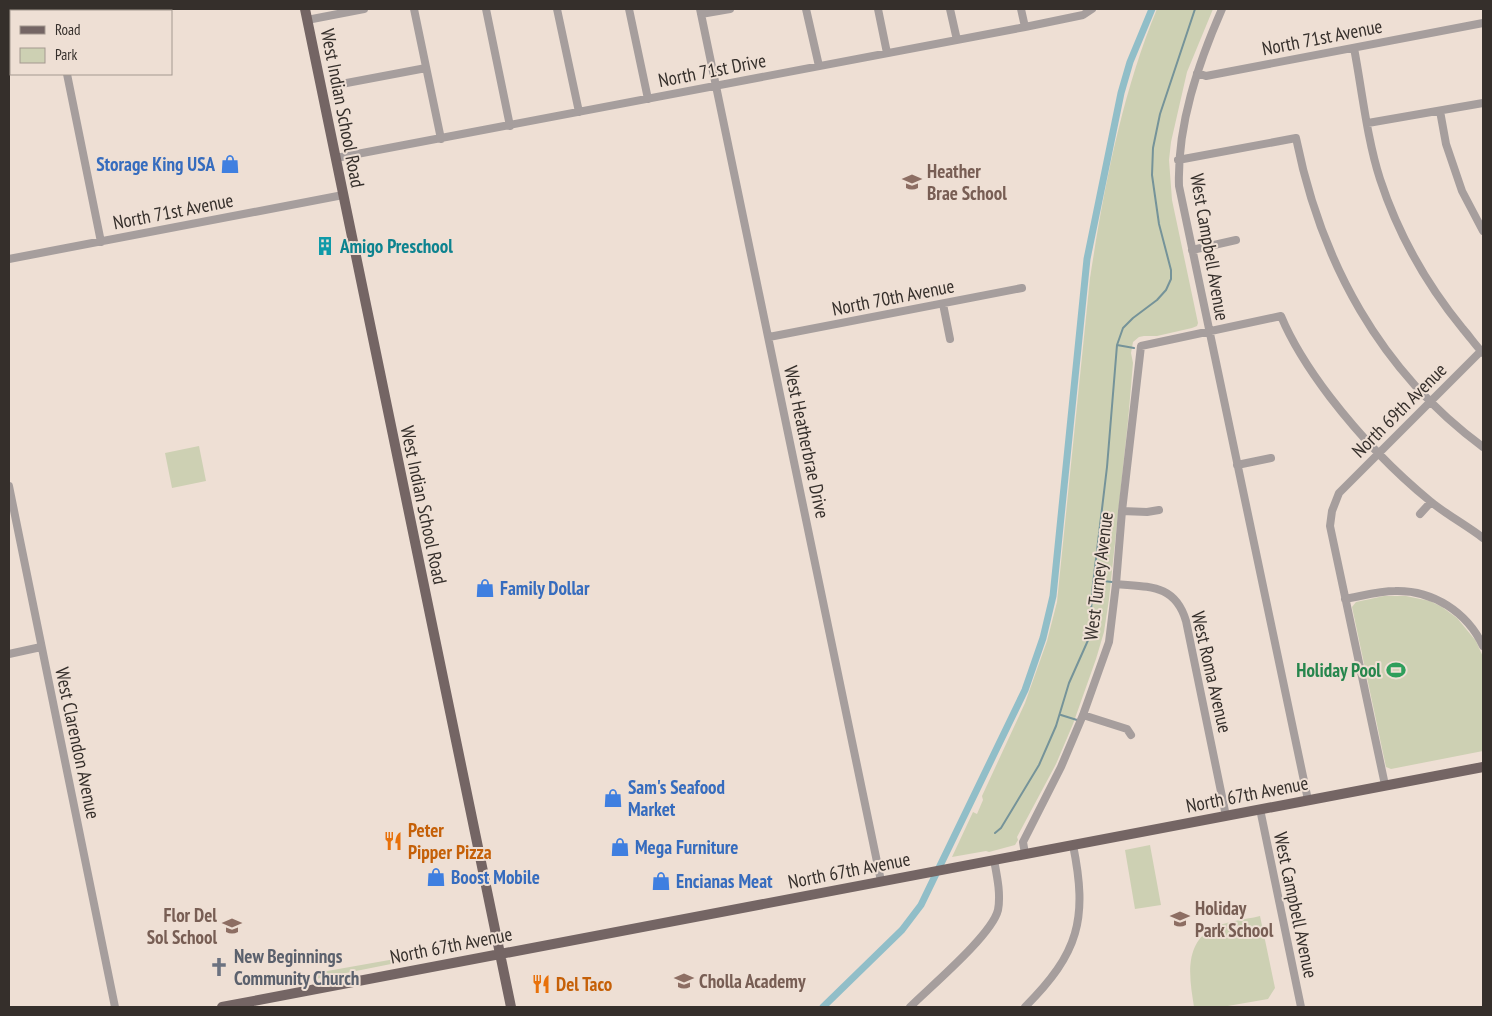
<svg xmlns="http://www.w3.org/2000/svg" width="1492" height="1016" font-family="'PT Sans Narrow',sans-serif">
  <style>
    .green { fill: #cdd0b3 }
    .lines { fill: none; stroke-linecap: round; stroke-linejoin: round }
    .stream { stroke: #759399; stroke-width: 2 }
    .canal { stroke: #91bec8; stroke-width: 7 }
    .minor { stroke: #a69e9d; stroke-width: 8 }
    .major { stroke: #746564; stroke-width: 10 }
    .labels { text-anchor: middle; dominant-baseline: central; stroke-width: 4; stroke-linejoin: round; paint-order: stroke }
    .street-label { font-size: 19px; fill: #352f2b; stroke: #eedfd4 }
    .shop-label { font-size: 19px; font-weight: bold; fill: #366cbe; stroke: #eedfd4; text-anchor: start }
    .education-label { font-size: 19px; font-weight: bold; fill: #785e54; stroke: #eedfd4; text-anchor: start }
    .culture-label { font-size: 19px; font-weight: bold; fill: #0d838f; stroke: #eedfd4; text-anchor: start }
    .leisure-label { font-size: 19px; font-weight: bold; fill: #27864d; stroke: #eedfd4; text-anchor: end }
    .food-label { font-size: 19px; font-weight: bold; fill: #c56008; stroke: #eedfd4; text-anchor: start }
    .worship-label { font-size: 19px; font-weight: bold; fill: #5b616d; stroke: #eedfd4; text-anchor: start }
  </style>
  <rect width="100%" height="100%" fill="#eedfd4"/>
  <!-- green -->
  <path class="green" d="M1157 9H1213L1187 72 1171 142 1169 160 1172 200 1198 323 1197 326 1192 328 1157 336H1144L1139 337 1133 342 1131 353 1133 363 1128 421 1109 599 1104 632 1096 659 1073 724 1056 764 1017 837 1018 840 1015 845 989 852 986 851 952 857 973 812 977 814 983 800 982 796 1025 703 1047 641 1057 602 1090 278C1104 188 1122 93 1157 9Z
    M199 446 206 481 172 488 165 453Z
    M1384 596H1406L1430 601 1442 607 1457 618 1476 641 1483 657V751L1391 769 1386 767 1352 607 1356 602Z
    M1150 845 1161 905 1135 909 1125 850Z
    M1260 916 1275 988 1268 999 1222 1007H1194C1190 981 1183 946 1211 929 1225 921 1244 920 1260 916Z
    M395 959 396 963 316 979V973Z
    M299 971 306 975 307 981 286 984 281 975 291 973 292 976 297 974V972Z"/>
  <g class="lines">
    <!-- stream -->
    <path class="stream" d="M1117 345 1134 348
      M1094 580 1112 582
      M1061 715 1077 720
      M995 833 1001 828 1039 765 1056 726 1069 683 1089 638 1093 584 1107 467 1117 345 1123 328 1133 318 1157 300 1166 290 1171 279V270L1159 224 1152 175 1153 148 1160 114 1195 9"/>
    <!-- canal -->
    <path class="canal" d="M823 1007 902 930 921 905 1025 690 1043 638 1053 596 1087 259 1121 93 1130 62 1152 9"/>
    <!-- minor -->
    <path class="minor" d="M54 9V11
      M414 9 441 139
      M486 9 510 126
      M557 9 579 112
      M629 9 648 99
      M700 9 881 881
      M806 9 819 66
      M878 9 887 53
      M950 9 957 40
      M1021 9 1025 27
      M1222 9C1198 64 1177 125 1179 186L1308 800
      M701 14 730 9
      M307 20 364 9
      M1354 48C1362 90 1367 139 1380 179 1398 234 1427 285 1463 329 1470 337 1476 346 1483 353
      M1197 73 1206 76 1483 23
      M67 74 101 242
      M336 85 426 68
      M1440 111 1446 144 1462 191 1483 231
      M1368 123 1483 103
      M336 158 1025 27 1083 15 1092 9
      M1178 160 1296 138C1321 262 1380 371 1483 447
      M1192 250 1236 240
      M9 259 343 195
      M943 304 950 339
      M769 337 1022 288
      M1237 465 1271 458
      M9 486 115 1007
      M1122 511 1147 512 1159 510
      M1420 514 1431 502
      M1116 584C1149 587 1175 584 1186 621L1226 816
      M1345 599C1362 596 1379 591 1395 591 1433 590 1467 612 1483 646
      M9 654 41 647
      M1083 715 1127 729 1131 735
      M1385 785 1330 526 1332 511 1339 493 1481 351
      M1260 809 1301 1007
      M1025 854 1023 842 1061 767 1083 715 1109 642 1116 584 1122 511 1141 346 1281 316C1293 345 1311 372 1330 397 1360 436 1392 470 1430 501 1447 515 1466 525 1483 538
      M910 1007C930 987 992 935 998 910 1001 894 997 876 994 860
      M1025 1007C1079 953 1088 919 1073 845"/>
    <!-- major -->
    <path class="major" d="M305 9 511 1007
      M222 1007 1483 767"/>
  </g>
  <!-- icons -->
  <defs>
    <g id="shop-bare" transform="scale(1.5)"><path d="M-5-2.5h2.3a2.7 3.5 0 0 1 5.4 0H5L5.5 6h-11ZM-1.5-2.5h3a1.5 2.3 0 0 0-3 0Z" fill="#3f7fe0" stroke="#eedfd4" stroke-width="2.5" paint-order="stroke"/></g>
    <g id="school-bare" transform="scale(1.5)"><path d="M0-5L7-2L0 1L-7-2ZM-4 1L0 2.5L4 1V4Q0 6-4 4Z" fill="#8d6e63" stroke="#eedfd4" stroke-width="2.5" paint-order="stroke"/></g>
    <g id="building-bare" transform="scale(1.5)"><path d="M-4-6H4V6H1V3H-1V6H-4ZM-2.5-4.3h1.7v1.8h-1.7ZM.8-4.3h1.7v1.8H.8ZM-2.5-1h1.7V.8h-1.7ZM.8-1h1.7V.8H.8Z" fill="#0f9aa8" stroke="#eedfd4" stroke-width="2.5" paint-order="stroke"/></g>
    <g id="stadium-bare" transform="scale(1.5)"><path d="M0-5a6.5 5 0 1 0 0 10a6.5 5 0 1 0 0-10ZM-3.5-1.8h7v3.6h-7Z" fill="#2e9e5b" stroke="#eedfd4" stroke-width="2.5" paint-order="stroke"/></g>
    <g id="restaurant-bare" transform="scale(1.5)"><path d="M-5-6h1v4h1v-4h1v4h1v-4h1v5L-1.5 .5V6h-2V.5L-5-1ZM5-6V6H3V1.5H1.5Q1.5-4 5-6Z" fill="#e8710a" stroke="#eedfd4" stroke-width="2.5" paint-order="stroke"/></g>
    <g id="church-bare" transform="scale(1.5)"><path d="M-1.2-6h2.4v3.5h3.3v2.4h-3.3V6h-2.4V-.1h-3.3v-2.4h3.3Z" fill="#6b7280" stroke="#eedfd4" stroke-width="2.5" paint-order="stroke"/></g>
  </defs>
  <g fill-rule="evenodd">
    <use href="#shop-bare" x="230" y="164"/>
    <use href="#school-bare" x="912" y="182"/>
    <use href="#building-bare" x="325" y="246"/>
    <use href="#shop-bare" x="485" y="588"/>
    <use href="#stadium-bare" x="1396" y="670"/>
    <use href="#shop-bare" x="613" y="798"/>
    <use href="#restaurant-bare" x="393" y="841"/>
    <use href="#shop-bare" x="620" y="847"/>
    <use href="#shop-bare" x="436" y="877"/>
    <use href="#shop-bare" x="661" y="881"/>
    <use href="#school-bare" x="1180" y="919"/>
    <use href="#school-bare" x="232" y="926"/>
    <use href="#church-bare" x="219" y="967"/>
    <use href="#school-bare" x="684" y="981"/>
    <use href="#restaurant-bare" x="541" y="984"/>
  </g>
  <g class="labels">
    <!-- street labels -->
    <g class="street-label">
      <text transform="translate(1322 37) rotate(-11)">North 71st Avenue</text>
      <text transform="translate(712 70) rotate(-11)">North 71st Drive</text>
      <text transform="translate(343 108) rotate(79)">West Indian School Road</text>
      <text transform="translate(173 211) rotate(-11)">North 71st Avenue</text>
      <text transform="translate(1210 247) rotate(80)">West Campbell Avenue</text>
      <text transform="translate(893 297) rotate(-11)">North 70th Avenue</text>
      <text transform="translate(1399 410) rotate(-45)">North 69th Avenue</text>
      <text transform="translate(807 442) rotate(78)">West Heatherbrae Drive</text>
      <text transform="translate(424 505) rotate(78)">West Indian School Road</text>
      <text transform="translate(1098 576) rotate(-83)">West Turney Avenue</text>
      <text transform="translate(1212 672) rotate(77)">West Roma Avenue</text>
      <text transform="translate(78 743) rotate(78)">West Clarendon Avenue</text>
      <text transform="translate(1247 794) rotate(-11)">North 67th Avenue</text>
      <text transform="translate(849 870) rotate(-11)">North 67th Avenue</text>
      <text transform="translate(1296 905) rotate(78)">West Campbell Avenue</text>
      <text transform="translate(451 945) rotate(-11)">North 67th Avenue</text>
    </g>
    <!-- shop labels -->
    <g class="shop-label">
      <text x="215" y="164" text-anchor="end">Storage King USA</text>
      <text x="500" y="588">Family Dollar</text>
      <text x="628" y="787">Sam's Seafood<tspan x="628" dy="22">Market</tspan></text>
      <text x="635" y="847">Mega Furniture</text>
      <text x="451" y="877">Boost Mobile</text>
      <text x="676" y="881">Encianas Meat</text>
    </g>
    <!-- education labels -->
    <g class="education-label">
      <text x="927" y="171">Heather<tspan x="927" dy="22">Brae School</tspan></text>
      <text x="1195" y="908">Holiday<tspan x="1195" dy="22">Park School</tspan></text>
      <text x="217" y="915" text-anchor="end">Flor Del<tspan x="217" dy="22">Sol School</tspan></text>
      <text x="699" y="981">Cholla Academy</text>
    </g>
    <!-- culture labels -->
    <g class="culture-label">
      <text x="340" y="246">Amigo Preschool</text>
    </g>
    <!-- leisure labels -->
    <g class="leisure-label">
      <text x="1381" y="670">Holiday Pool</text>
    </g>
    <!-- food labels -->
    <g class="food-label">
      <text x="408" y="830">Peter<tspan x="408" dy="22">Pipper Pizza</tspan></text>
      <text x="556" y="984">Del Taco</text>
    </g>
    <!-- worship labels -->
    <g class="worship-label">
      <text x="234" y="956">New Beginnings<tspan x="234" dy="22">Community Church</tspan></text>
    </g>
  </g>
  <!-- border -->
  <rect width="1492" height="1016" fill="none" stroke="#352f2b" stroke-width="20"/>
  <!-- legend -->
  <rect x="10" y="10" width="162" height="65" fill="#eedfd4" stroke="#a49990"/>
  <rect x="20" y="26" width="25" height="8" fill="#746564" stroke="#a49990"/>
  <text x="55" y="35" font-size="15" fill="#352f2b">Road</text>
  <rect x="20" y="48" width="25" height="15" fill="#cdd0b3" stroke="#a49990"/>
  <text x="55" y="60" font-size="15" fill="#352f2b">Park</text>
</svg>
